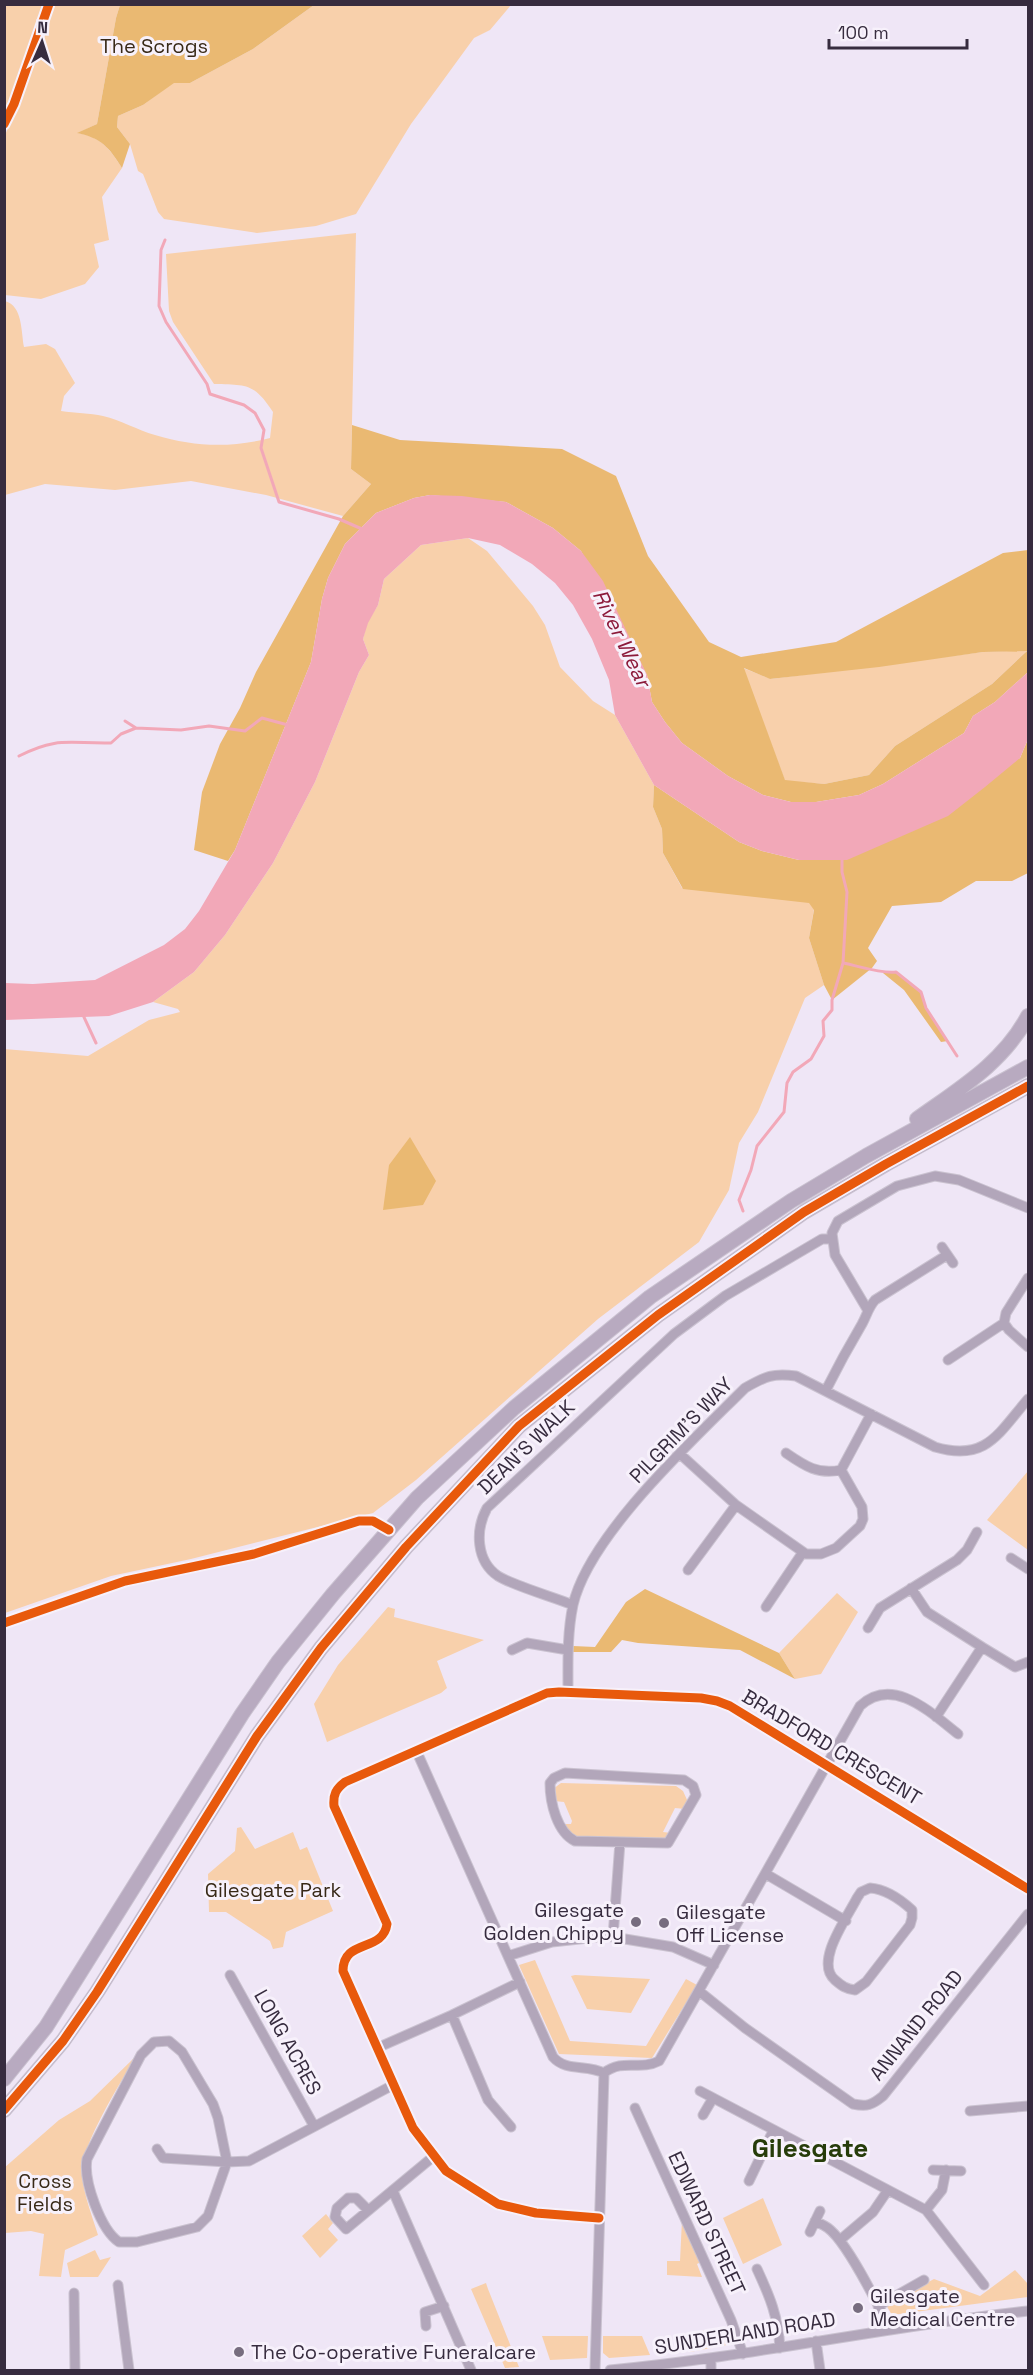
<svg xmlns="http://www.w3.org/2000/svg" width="1033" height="2375" font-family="'Space Grotesk',sans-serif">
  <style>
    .green { fill: #f8d0ab }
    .forest { fill: #eab972; fill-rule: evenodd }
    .water { fill: #f2a8b8 }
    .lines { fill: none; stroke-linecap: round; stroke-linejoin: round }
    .stream { stroke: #f2a8b8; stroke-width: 3 }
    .minor-casing { stroke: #cac2d0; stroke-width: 11 }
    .highway-casing { stroke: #cac2d0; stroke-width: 16 }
    .minor { stroke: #b2a6ba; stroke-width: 9 }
    .highway { stroke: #b8aac0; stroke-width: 14 }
    .cycleway-casing { stroke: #f7f1fb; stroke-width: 13 }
    .cycleway { stroke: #e8590c; stroke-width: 9 }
    .poi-dot { fill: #776d7f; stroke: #f7f1fb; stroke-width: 2 }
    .labels { text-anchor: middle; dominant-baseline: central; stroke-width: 6; stroke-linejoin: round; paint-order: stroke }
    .park-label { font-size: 20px; fill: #382917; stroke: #f7f1fb }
    .street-label { font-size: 20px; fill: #372c3f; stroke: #f7f1fb }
    .poi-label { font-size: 20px; fill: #372c3f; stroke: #f7f1fb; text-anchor: start }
    .water-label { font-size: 21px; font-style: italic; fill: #8c1a3a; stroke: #f7f1fb }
    .district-label { font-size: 26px; font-weight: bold; fill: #273d0a; stroke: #f7f1fb }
  </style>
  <rect width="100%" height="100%" fill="#efe6f6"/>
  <!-- green -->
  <path class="green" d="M5 4 43 5 11 107 5 113Z
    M55 5H120L116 18 97 124 78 133C102 138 109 148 122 168L102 197 109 240 94 244 99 267 85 284 41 299 5 295 4 138Z
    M314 5H511L490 30 474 38 439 86 411 124 356 214 316 226 257 233 164 219 158 212 143 174 138 171 130 144 117 127 118 116 143 105 174 82 190 83 253 49Z
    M356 233 351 469 371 484 343 516 266 495 191 481 115 490 45 484 5 495V301C23 306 21 332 24 347L46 344 55 349 75 383 64 396 61 411C75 413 90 413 103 416 121 420 137 430 155 435 194 447 231 448 270 438L273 412C254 383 247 385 214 384L173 322 169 311 166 254Z
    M468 538 487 551 533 606 545 625 560 667 593 701 615 715 654 785 653 807 662 829 663 853 682 888 809 902 814 909 809 938 824 985 805 998 758 1112 739 1143 729 1190 699 1242 598 1319 416 1480 373 1513 191 1559 111 1576 5 1613 4 1049 88 1056 149 1020 180 1012 178 1009 153 1002 194 972 225 935 273 863 315 782 359 672 369 655 363 639 367 623 378 605 384 579 421 545Z
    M1028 650 992 684 895 746 869 775 824 784 785 781 743 668 771 679 983 652Z
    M1028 1471V1550L987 1520Z
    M837 1593 858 1612 821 1674 795 1679 779 1653Z
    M388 1607 395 1609 394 1617 484 1640 437 1661 447 1688 441 1693 327 1742 314 1704 338 1665Z
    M561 1783 676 1786 683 1791 688 1802 685 1809 675 1808 663 1832 671 1833 667 1839 614 1837C602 1844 581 1839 569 1835L565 1824H571L572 1821 564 1802 554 1801 553 1789Z
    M241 1827 255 1849 293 1832 300 1850 307 1847 333 1911 286 1932 283 1947 273 1949 270 1941 226 1912H209L208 1874 235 1851 237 1828Z
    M535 1960 570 2041 646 2046 686 1979 697 1985 652 2058 559 2054 519 1965Z
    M571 1976 575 1975 650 1979 631 2013 587 2009Z
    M135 2057C120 2085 79 2147 82 2176 84 2195 92 2216 98 2235L65 2250 61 2277 39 2276 44 2234 31 2231 5 2233 4 2168 59 2120 90 2101Z
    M763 2198 782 2245 743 2264 723 2218Z
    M326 2214 333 2223 328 2229 338 2240 320 2258 302 2236Z
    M682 2220 701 2262 697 2264 702 2277 667 2275V2261H680Z
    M95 2250 100 2260 111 2257 98 2277H70L67 2263Z
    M1015 2270 1028 2284V2297L892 2315 886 2305 934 2279 980 2296Z
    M486 2283 488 2289 519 2367 505 2368 471 2289Z
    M731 2327 737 2343 690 2352 688 2333Z
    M542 2336H588L587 2358 550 2360Z
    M603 2336H642L650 2355 609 2358 603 2353Z"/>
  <!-- forest -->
  <path class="forest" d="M120 5V4L314 5 253 49 190 83H174L143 105 118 116 117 127 130 144 122 168C109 147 101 138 77 133L97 124 116 18Z
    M352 425 400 440 562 449 616 476 648 556 709 642 741 657 836 642 1003 553 1028 550V672L995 702 973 716 964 733 883 784 859 795 816 802H791L763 795 728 776 682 743 665 722 652 702 647 675 581 551 553 528 506 502 430 495 414 498 376 513 345 544 328 578 322 599 311 662 235 850 228 861 194 850 202 792 220 744 240 708 256 672 343 516 371 484 351 469ZM1027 651 992 684 895 746 869 775 824 784 785 780 744 668 770 679 879 667 983 652Z
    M1028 739V873L1012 881H976L941 902 892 906 868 948 877 961 872 968 832 1000 824 985 809 938 814 910 809 903 683 889 663 853 662 829 653 807 654 785 739 842 762 851 799 860 1020 758Z
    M896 972 921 992 926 1008 948 1041 941 1042 904 990 883 973Z
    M410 1137 436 1181 423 1205 383 1210 389 1165Z
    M645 1589 779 1653 795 1679 740 1650 638 1643 622 1640 611 1652H573V1646L595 1647 626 1602Z"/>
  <!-- water -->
  <path class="water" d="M430 495 462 496 506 502 553 528 581 551 603 581 647 675 652 702 665 722 682 743 728 776 763 795 791 802H816L859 795 883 784 964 733 973 716 995 702 1028 672V739L1020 758 985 787 948 816 847 860H799L762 851 739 842 654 785 615 715 609 680 592 639 573 605 555 583 532 564 500 545 468 538 421 545 384 579 378 605 368 623 363 639 369 655 359 672 315 782 273 863 225 935 194 972 153 1002 109 1016 5 1020V983L33 984 95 980 164 945 185 929 199 911 235 850 311 662 322 599 328 578 345 544 376 513 414 498Z"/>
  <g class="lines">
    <!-- stream -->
    <path class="stream" d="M165 240 161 250 159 306 166 322 207 384 210 394 244 405 255 413 264 430 261 448 279 502 339 519 362 529
      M125 721 136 728
      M19 756C58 736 70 744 111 743L121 734 136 728 181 730 209 726 245 731 262 718 288 725
      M843 963C859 966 881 974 896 972L921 992 926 1008 957 1056
      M83 1015 96 1043
      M743 1211 739 1200 751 1170 757 1146 784 1112 787 1083 793 1072 811 1059 824 1036 823 1021 832 1010V1000L843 963 847 892 842 872V856"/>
    <!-- minor casing -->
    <g class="minor-casing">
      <path id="minor" d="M942 1247 953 1263
        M1028 1278 1006 1313 1004 1323 1009 1330 1028 1347
        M867 1309 835 1255 832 1233 838 1221 897 1186 935 1176 959 1180 1028 1208
        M948 1360 1004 1323
        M826 1390C837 1368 849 1346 862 1324 867 1315 868 1308 875 1300L947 1255
        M786 1453C805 1466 818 1475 841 1470
        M680 1454 736 1505 806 1554H821L836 1548 860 1526 863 1519 862 1507 841 1470 871 1414
        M1011 1558 1028 1569
        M688 1570 736 1505
        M911 1588 927 1612 982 1647 936 1717
        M573 1605C554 1597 514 1586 498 1576 476 1561 475 1530 487 1508L674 1334 725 1296 822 1239H832
        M766 1607 803 1552
        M868 1628 880 1608 957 1560 967 1550 977 1532
        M982 1647 1015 1667 1028 1662
        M512 1650 527 1643 568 1650
        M568 1692C568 1663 567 1634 573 1605 589 1535 694 1439 745 1388 766 1376 773 1373 796 1376L935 1447C986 1462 998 1434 1028 1399
        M416 1750 553 2057C566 2072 587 2064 604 2073
        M565 1773 684 1780 693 1786 696 1795 668 1843 575 1841C557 1832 550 1803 550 1783L554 1778Z
        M766 1874 846 1921
        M870 1888C885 1889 900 1899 912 1910V1918L910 1925 866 1982 855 1990C846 1989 842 1986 835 1980 814 1962 847 1918 857 1898L861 1892Z
        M613 1937 620 1842
        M508 1956 552 1942 607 1936 673 1947 714 1965
        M230 1975 314 2126
        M699 1991 745 2028 853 2104C867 2107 872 2105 883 2096L1028 1914
        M452 2015 488 2100 511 2127
        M169 2041 182 2052 213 2104 218 2118 227 2162 208 2216 197 2227 137 2242H119C101 2230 83 2181 87 2159L141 2055 154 2042Z
        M377 2048 452 2015 520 1982
        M604 2073C623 2058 640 2071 659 2061L860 1706C893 1675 931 1713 958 1734
        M700 2091 926 2210 984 2285
        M635 2108 731 2320 743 2354
        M970 2111 1028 2106
        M703 2115 713 2098
        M157 2149 163 2158 227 2162 249 2161 393 2085
        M933 2170 961 2171
        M749 2181 773 2131
        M393 2191 471 2370
        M368 2210 356 2198H348L337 2208 335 2217 346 2229 434 2156
        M926 2210 942 2190 946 2170
        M599 2218 536 2213 498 2204 446 2171 413 2128 343 1971C343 1938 383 1953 387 1924L334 1806C333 1794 336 1789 345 1782L547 1693 559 1692 701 1698 717 1701 730 1706 1028 1889
        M815 2221C819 2223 824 2225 828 2228 848 2243 878 2305 890 2329
        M810 2232 820 2211
        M840 2240 873 2212 888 2190
        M757 2269C770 2297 778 2316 780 2348
        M118 2285 129 2370
        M74 2293 75 2370
        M878 2306 924 2280
        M426 2326 425 2312 444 2306
        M816 2341 820 2370
        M711 2358V2370
        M595 2370 604 2073
        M610 2370C750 2357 888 2326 1028 2311"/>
    </g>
    <!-- highway casing -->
    <g class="highway-casing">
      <path id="highway" d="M917 1119C959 1089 1003 1063 1028 1016
        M4 2079 46 2027 242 1714 278 1662 333 1594 417 1498 514 1408 650 1297 791 1201 866 1156 1028 1067
        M4 2110 63 2041 97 1992 257 1736 321 1648 406 1547 519 1426 658 1315 804 1212 886 1164 1028 1086"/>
    </g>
    <!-- minor -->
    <use href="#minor" class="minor"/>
    <!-- highway -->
    <use href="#highway" class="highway"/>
    <!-- cycleway casing -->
    <g class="cycleway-casing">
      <path id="cycleway" d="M4 124 14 104 49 4
        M4 1623 125 1581 254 1554 359 1521H373L389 1530
        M4 2110 63 2041 97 1992 257 1736 321 1648 406 1547 519 1426 658 1315 804 1212 886 1164 1028 1086
        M599 2218 536 2213 498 2204 446 2171 413 2128 343 1971C343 1938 383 1953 387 1924L334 1806C333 1794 336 1789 345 1782L547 1693 559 1692 701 1698 717 1701 730 1706 1028 1889"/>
    </g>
    <!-- cycleway -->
    <use href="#cycleway" class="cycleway"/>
  </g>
  <!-- markers -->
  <g class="poi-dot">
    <circle cx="636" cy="1922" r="6"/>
    <circle cx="664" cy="1923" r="6"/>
    <circle cx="858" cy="2308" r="6"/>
    <circle cx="239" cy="2352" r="6"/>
  </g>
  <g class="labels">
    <!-- park labels -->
    <g class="park-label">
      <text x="154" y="46">The Scrogs</text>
      <text x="273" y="1890">Gilesgate Park</text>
      <text x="45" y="2181">Cross<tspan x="45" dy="23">Fields</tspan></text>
    </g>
    <!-- street labels -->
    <g class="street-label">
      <text transform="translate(681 1430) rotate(-46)">PILGRIM'S WAY</text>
      <text transform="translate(526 1447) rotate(-44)">DEAN'S WALK</text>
      <text transform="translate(832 1747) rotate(31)">BRADFORD CRESCENT</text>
      <text transform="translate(916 2025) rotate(-51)">ANNAND ROAD</text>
      <text transform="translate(288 2042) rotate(61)">LONG ACRES</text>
      <text transform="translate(707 2223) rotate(65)">EDWARD STREET</text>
      <text transform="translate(745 2333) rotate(-9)">SUNDERLAND ROAD</text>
    </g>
    <!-- poi labels -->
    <g class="poi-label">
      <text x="624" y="1910" text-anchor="end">Gilesgate<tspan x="624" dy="23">Golden Chippy</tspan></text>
      <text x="676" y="1912">Gilesgate<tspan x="676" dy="23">Off License</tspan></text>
      <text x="870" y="2296">Gilesgate<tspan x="870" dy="23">Medical Centre</tspan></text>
      <text x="251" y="2352">The Co-operative Funeralcare</text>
    </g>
    <!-- water labels -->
    <g class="water-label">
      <text transform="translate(622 638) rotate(64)">River Wear</text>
    </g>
    <!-- district labels -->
    <g class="district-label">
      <text x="810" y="2148">Gilesgate</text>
    </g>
  </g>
  <!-- border -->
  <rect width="1033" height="2375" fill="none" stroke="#372c3f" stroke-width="12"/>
  <!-- north arrow -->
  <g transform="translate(42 42) rotate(3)" stroke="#f7f1fb" stroke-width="4.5" paint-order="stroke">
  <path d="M0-4.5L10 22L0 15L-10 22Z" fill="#372c3f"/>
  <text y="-9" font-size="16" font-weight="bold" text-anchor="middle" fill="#372c3f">N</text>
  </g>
  <!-- scale -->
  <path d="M829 39v9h138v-9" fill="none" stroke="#372c3f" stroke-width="3"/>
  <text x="838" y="39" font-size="18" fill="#372c3f" stroke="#f7f1fb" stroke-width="4.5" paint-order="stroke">100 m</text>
</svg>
